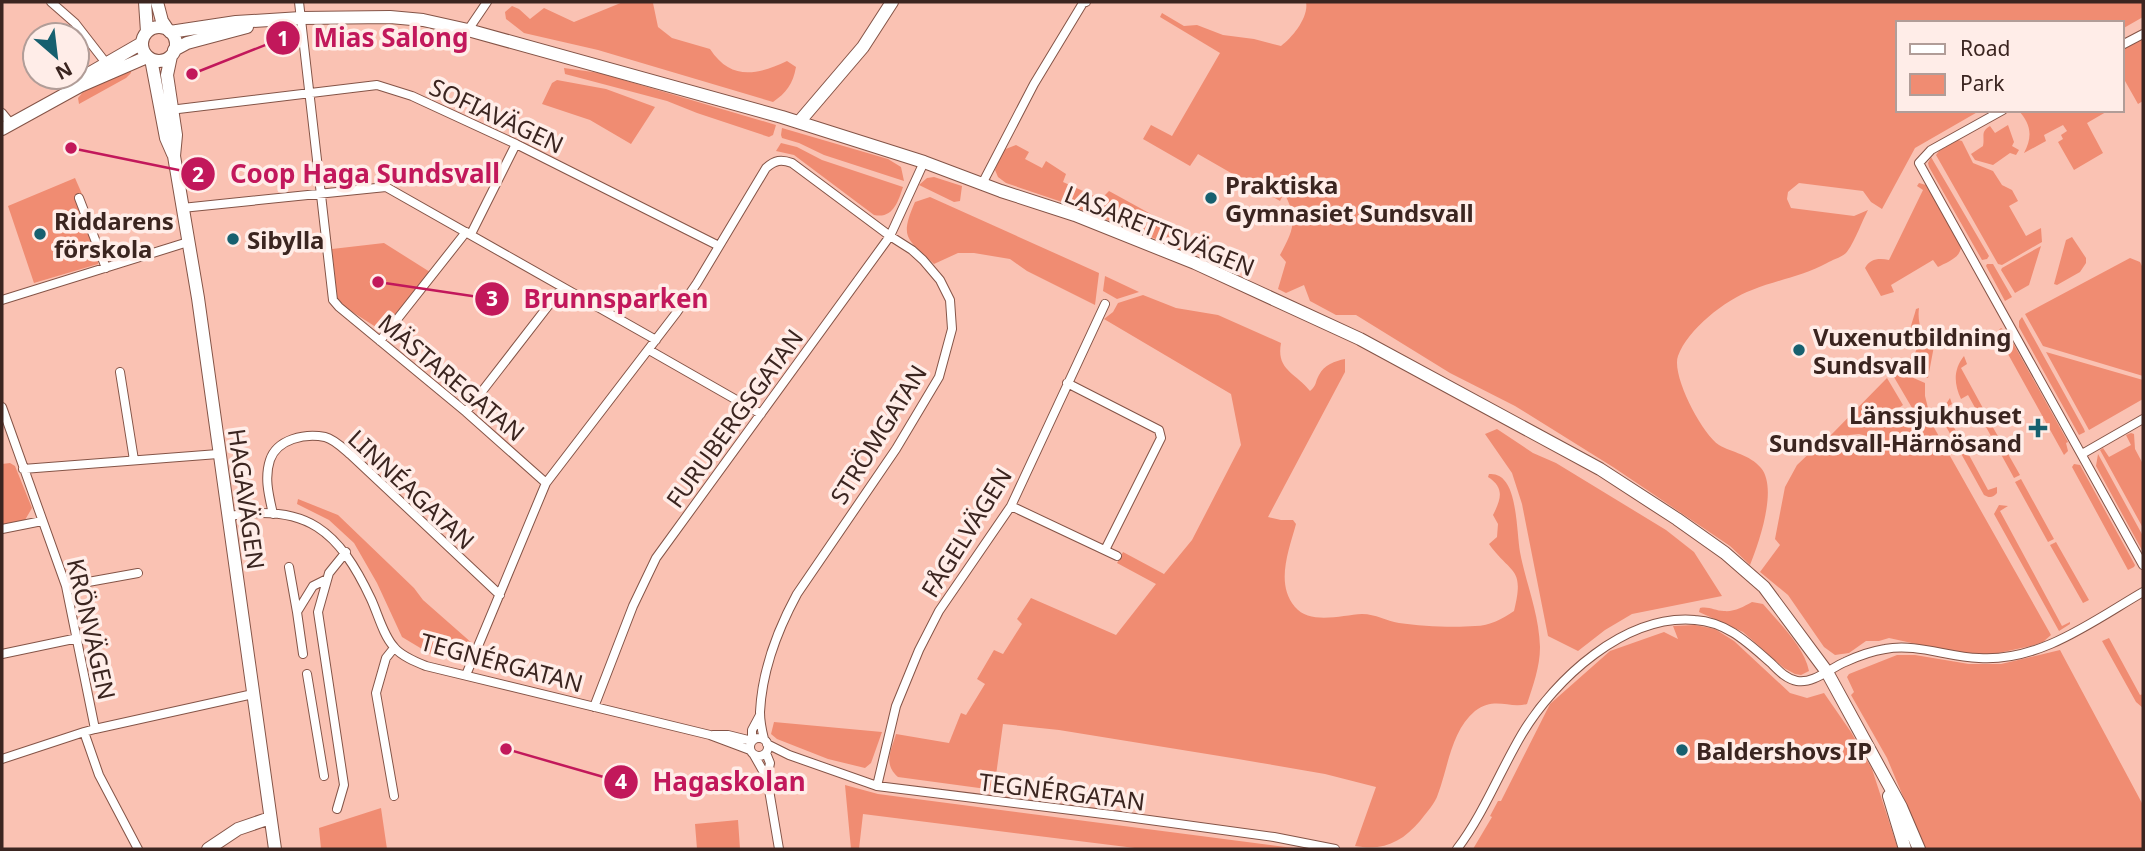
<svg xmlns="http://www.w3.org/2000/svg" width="2145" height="851" font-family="'Noto Sans',sans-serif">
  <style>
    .green { fill: #f08c72 }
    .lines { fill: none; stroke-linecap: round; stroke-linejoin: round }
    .street-casing { stroke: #845447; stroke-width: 10 }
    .secondary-casing { stroke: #845447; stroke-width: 14 }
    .street { stroke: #fff; stroke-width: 8 }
    .secondary { stroke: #fff; stroke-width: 12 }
    .poi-dot { fill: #17606f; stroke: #ffede8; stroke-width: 2.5 }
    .labels { text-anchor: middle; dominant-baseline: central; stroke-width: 7; stroke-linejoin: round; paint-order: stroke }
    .street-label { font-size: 24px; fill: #3b2520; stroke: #ffede8 }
    .poi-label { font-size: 24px; font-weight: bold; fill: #3b2520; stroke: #ffede8; text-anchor: start }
    .leader { fill: none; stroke: #c2185b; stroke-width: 2.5 }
    .callout-dot { fill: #c2185b; stroke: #ffede8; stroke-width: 2.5 }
    .mark-label { font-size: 21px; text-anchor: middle; font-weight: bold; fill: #fff }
    .callout-label { font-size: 26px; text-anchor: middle; font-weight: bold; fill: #c2185b; stroke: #ffede8; stroke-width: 7; stroke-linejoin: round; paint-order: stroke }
  </style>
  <rect width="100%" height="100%" fill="#fac2b3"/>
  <!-- green -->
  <path class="green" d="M623 2 653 3 658 27 672 38 710 49C731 81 757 75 787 61L796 67C793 84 786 93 773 102L598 50 524 33 506 19 505 12 512 6 519 9 530 19 544 8 574 22Z
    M1306 2H2143V17L2122 29V23H1898V110H1981L1915 148 1882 209 1871 202 1863 191 1799 183 1788 192 1787 199 1791 208 1854 216 1868 210C1862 221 1854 244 1846 253 1842 257 1832 260 1827 263 1803 276 1777 280 1752 290 1725 300 1688 329 1678 356 1671 375 1702 434 1719 445 1733 453 1749 454 1761 468 1778 488 1759 543 1750 565L1730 546 1613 467 1515 406 1450 373 1356 315H1336L1310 301 1304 285 1286 293 1278 289 1286 262 1280 255C1294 229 1298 219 1284 193L1280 201 1198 154 1190 166 1143 139 1151 125 1172 136 1220 53 1160 17 1162 13 1184 26 1197 25 1223 35 1254 39 1281 46C1293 37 1309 17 1306 2Z
    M2143 38V101L2138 104 2125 81 2122 83V49Z
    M131 67V73L126 78 79 104 78 98 83 92Z
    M564 68 600 73 776 125 773 135 769 137 697 113 667 101 565 74Z
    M557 80 606 89 655 107 631 144 590 120 542 104 552 83Z
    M2018 110H2105L2106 112 2087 123 2103 153 2074 170 2058 142 2063 139 2061 135 2067 131 2063 125 2044 135 2046 141 2024 153C2033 136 2031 124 2018 110Z
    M2008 125 2014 142 2012 146 2019 150 2016 155 2010 153 1993 165 1975 160 1971 154 1983 146C1985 136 1980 132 1990 126L1995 133Z
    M782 128 888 159 901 167 904 181 824 155 799 143 782 138 781 135Z
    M1958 140 1962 141 1973 163 1993 171 2002 185 2012 190 2018 201 2009 206 2026 236 2041 228 2042 242 2002 265 1998 264 1936 155 1939 151Z
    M781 143 797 147 822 160 903 187C898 202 893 219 874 215L794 155 776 151Z
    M1016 145 1029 152 1025 159 1042 168 1046 161 1066 174 1063 182 1101 199 1109 191 1189 235 1193 251 1188 255 1171 245 1062 202 1006 183 998 177 995 170 1003 150Z
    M1931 157 1989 256 1987 259 1982 260 1929 167 1928 163Z
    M934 177 962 186 960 201 954 202 919 185 927 178Z
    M75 178 82 194 76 196 99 259 98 264 34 283 8 206Z
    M1919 183 1926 185 1961 246C1961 258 1947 262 1938 267L1933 260 1891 285 1894 292 1881 296 1865 268C1870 258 1880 258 1889 260L1923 190 1917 186Z
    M930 197 1099 273 1095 305 1027 271 1010 259 974 253H958L934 264C907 238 899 239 915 202Z
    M2072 237 2086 258V263L2080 272 2057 285 2054 284 2066 240Z
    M384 243 430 272 388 323 379 329 343 306 337 298 332 249Z
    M2041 246 2029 285 2015 293 2001 270 2002 268Z
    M2130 258 2140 262 2143 268V376L2043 346 2025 314Z
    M1987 264H1993L2012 297 2005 301 1986 266Z
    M1105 276 1139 292 1117 299 1103 291Z
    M1143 295 1176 308 1218 315 1281 343C1276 370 1295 372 1310 391 1317 385 1315 382 1319 375 1324 365 1335 361 1345 359V372L1268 517 1281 520H1293L1296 524C1289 550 1275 584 1295 607 1310 625 1342 615 1362 614 1376 614 1386 621 1399 623 1421 626 1452 628 1475 626 1490 626 1502 619 1514 611 1525 566 1511 575 1489 544L1497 537 1498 524 1493 515C1501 499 1505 488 1488 477L1489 474C1495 474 1500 475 1504 480 1517 493 1517 534 1520 552 1526 584 1539 613 1540 647 1540 667 1533 685 1527 704 1509 709 1495 696 1475 711 1451 731 1448 768 1438 794 1435 804 1426 813 1420 821 1402 842 1384 851 1355 846L1376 787 1325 774 1238 759 1059 730 1003 724 994 790 898 777C883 764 891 751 896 734L949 743 961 713 966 715 985 684 977 679 994 650 1003 654 1022 624 1017 619 1031 598 1116 635 1156 584 1117 563 1123 552 1164 574 1192 540 1241 445 1231 394 1104 319 1113 312 1118 303Z
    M1919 308C1917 323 1922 337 1934 346L1928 378 1902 368 1915 353 1918 346C1906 329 1911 329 1916 309Z
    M2022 317 2084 429 2085 432 2079 435 2019 327V321Z
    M2001 328 2007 332 2068 442 2066 443 2068 451 2064 455 1998 336 1997 332Z
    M2046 352 2143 380V399L2089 430Z
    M1964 356 1967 364 1961 368 1990 421 1984 424 1968 395 1961 399C1954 384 1953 370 1964 356Z
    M1893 369 1925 383V396L1932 424 2051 635 2043 642 2031 646 1989 655 1953 652 1889 638 1879 641H1866L1849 653 1835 655 1824 647 1788 595 1760 572 1780 545 1775 539 1785 487 1797 465 1819 444 1857 439 1864 441 1871 437 1859 434 1829 437 1887 378 1903 405 1896 410 1901 420 1915 413 1891 372Z
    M1950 398 1952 404 1944 409 1988 490 1997 487V493C1993 498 1989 498 1984 495L1943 421 1940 413Z
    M1991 424 2020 475 2014 478 1986 427Z
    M1497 429 1533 453 1556 463 1666 530 1694 552 1722 596 1632 614 1605 630 1578 651 1548 636 1522 504 1512 473 1485 434Z
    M2131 433 2134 434 2135 449 2143 464V528L2100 450 2103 448 2109 457 2131 445 2126 435Z
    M2098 454 2143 536V552L2096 466Z
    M10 463 15 466 32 508 25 520 2 525V464Z
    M2074 464 2080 465 2135 565 2134 567 2128 570 2072 467Z
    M2021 479 2054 539 2048 542 2015 482Z
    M298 499 338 515 414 588 423 600 473 644C466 656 450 656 437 658L402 637 377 583 354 543 329 520 297 504Z
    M1999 505 2008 506 2000 511 2062 626 2070 622V624L2059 631 1994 514Z
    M2056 542 2089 600 2083 603 2050 545Z
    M1752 602 1763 604C1779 623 1804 646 1809 671L1801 675 1795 674 1784 668 1743 632 1699 612 1700 608C1709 606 1715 611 1724 611 1734 612 1743 607 1752 602Z
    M1695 625 1715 629 1734 641 1790 693 1807 698 1824 693 1851 732 1872 769 1898 849H1473L1492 817 1490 816 1498 801H1501L1550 704 1610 651 1664 632 1678 639 1673 626Z
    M2109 638 2140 695 2143 694V708L2136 702 2102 641Z
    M2060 650 2143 805V849H1925L1887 758 1851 695 1854 692 1847 677 1849 674 1897 655H1915L1969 664H2001Z
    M774 722 882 732 871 763 865 768 828 759 777 739 771 734Z
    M845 785 878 794 1301 849H1143L863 814 859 849H851Z
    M381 808 387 849H321L319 828Z
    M738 820 740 849H697L695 824Z"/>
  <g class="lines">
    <!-- street casing -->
    <g class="street-casing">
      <path id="street" d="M51 2 75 23 106 63
        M299 2 333 300 339 307 466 412 546 483
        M468 30 487 2
        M2122 45 2143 34
        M170 110 377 85 412 96 516 144 719 246
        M2003 110 1931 150 1919 163 2143 565
        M2 113 11 124
        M982 184 1034 84 1083 3 1086 2
        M79 198 106 268
        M182 208 386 187 656 340
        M471 234 516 144
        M2 300 188 242
        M380 341 466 232
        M649 350 761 414
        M120 372 134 460
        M1067 383 1159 430 1161 438 1105 550
        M2 407 66 586 95 729 84 732 99 775 138 849
        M466 412 562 288
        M2082 454 2143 419
        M23 469 218 454
        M1011 506 1117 556
        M273 514C269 496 264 478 270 460 277 439 305 433 325 437 334 439 344 449 351 455L500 595
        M229 516C307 503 339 531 371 599 378 614 383 635 394 647 401 656 416 662 426 666L710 735 750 750
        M2 529 42 521
        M289 567 297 612
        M66 586 138 573
        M2 654 78 638
        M303 654 297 612 313 586 327 579
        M307 674 324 776
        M466 675 546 483 677 312 697 283 766 168C775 160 781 159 792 163L890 236 912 250 923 260 940 280 950 300 952 329 939 377 896 449 797 594C778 629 762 671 760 712 760 721 762 731 764 739
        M594 707 633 606 656 558 890 236 924 162
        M95 729 253 694
        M713 735H728L752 741V730L760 715
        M750 747a9 9 0 1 1 18 0a9 9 0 1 1-18 0Z
        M767 744 789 755 877 786 1120 816 1274 837 1335 849
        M766 753 770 763 767 778 779 849
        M754 755 767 778
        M2 759 84 732
        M877 786 896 706 919 650 939 611 1011 506 1105 304
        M394 796 376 693 386 658 394 648
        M337 809 344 785 318 612 329 573 346 552
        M1457 849C1483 815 1500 771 1522 734 1555 679 1625 614 1695 620 1727 622 1748 643 1771 663 1778 670 1786 679 1797 681 1813 684 1831 668 1845 662 1858 656 1872 651 1885 649 1916 643 1948 657 1979 658 2040 662 2093 621 2143 592"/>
    </g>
    <!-- secondary casing -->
    <g class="secondary-casing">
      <path id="secondary" d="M145 2 147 32
        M157 2 162 21 168 30
        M142 44a17 17 0 1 1 34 0a17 17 0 1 1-34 0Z
        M170 32 236 22 301 18 390 17 423 20 468 30 782 117 924 162 1001 191 1075 215 1195 263 1360 339 1600 469 1677 519 1725 553 1764 587 1827 672 1901 807 1919 849
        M174 50 187 43 247 27
        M171 56 167 75 176 135 174 156 198 298 275 849
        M151 59 166 138 173 154
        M80 86 90 73 142 43
        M799 122 863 47 892 2
        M2 129 80 86 147 57
        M1889 796 1905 849
        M208 849 238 829 270 818"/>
    </g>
    <!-- street -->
    <use href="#street" class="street"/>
    <!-- secondary -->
    <use href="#secondary" class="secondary"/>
  </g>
  <!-- markers -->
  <g class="poi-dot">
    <circle cx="1211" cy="198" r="7"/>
    <circle cx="40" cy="234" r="7"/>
    <circle cx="233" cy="239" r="7"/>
    <circle cx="1799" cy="350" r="7"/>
    <path d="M2034.5 417.5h7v7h7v7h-7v7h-7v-7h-7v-7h7z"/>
    <circle cx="1682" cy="750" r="7"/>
  </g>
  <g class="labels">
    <!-- street labels -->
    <g class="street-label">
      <text transform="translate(497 115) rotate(25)">SOFIAVÄGEN</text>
      <text transform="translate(1160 230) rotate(22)">LASARETTSVÄGEN</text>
      <text transform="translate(452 377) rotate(40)">MÄSTAREGATAN</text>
      <text transform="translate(734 418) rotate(-54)">FURUBERGSGATAN</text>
      <text transform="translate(878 434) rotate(-58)">STRÖMGATAN</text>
      <text transform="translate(412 489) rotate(43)">LINNÉAGATAN</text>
      <text transform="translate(247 499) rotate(82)">HAGAVÄGEN</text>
      <text transform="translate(966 532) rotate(-58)">FÅGELVÄGEN</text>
      <text transform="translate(92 629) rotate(77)">KRÖNVÄGEN</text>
      <text transform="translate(502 662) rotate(15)">TEGNÉRGATAN</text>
      <text transform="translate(1062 791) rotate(7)">TEGNÉRGATAN</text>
    </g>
    <!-- poi labels -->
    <g class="poi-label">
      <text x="1225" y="184">Praktiska<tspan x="1225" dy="28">Gymnasiet Sundsvall</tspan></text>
      <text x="54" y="220">Riddarens<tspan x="54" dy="28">förskola</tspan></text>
      <text x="247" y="239">Sibylla</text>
      <text x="1813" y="336">Vuxenutbildning<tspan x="1813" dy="28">Sundsvall</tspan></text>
      <text x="2022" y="414" text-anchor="end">Länssjukhuset<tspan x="2022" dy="28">Sundsvall-Härnösand</tspan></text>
      <text x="1696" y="750">Baldershovs IP</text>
    </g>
  </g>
  <!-- callouts -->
  <path class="leader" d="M192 74L283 38M71 148L198 174M378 282L492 299M506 749L621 782"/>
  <g class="callout-dot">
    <circle cx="192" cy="74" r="7"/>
    <circle cx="71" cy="148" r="7"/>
    <circle cx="378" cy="282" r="7"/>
    <circle cx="506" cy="749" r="7"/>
    <circle cx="283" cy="38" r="18"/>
    <circle cx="198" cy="174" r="18"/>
    <circle cx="492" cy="299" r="18"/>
    <circle cx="621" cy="782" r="18"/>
  </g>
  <g class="mark-label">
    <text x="283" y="46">1</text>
    <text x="198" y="182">2</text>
    <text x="492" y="306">3</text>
    <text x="621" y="789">4</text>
  </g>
  <g class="callout-label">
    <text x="391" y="47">Mias Salong</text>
    <text x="365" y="183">Coop Haga Sundsvall</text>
    <text x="616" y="308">Brunnsparken</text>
    <text x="729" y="791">Hagaskolan</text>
  </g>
  <!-- border -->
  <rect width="2145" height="851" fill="none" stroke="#3b2520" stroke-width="7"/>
  <!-- legend -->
  <rect x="1896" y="21" width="228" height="91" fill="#ffede8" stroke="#b19d98" stroke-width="2"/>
  <rect x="1910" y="44" width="35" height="10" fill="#ffffff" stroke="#b19d98" stroke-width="2"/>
  <text x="1960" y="56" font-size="21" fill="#3b2520">Road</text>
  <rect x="1910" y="74" width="35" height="21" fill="#f08c72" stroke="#b19d98" stroke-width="2"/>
  <text x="1960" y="91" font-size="21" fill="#3b2520">Park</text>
  <!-- north arrow -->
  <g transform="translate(56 56) rotate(152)"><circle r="33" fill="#ffede8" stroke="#b19d98" stroke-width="2"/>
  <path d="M0-5L12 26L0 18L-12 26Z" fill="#17606f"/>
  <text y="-10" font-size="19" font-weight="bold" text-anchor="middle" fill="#3b2520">N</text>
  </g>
</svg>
